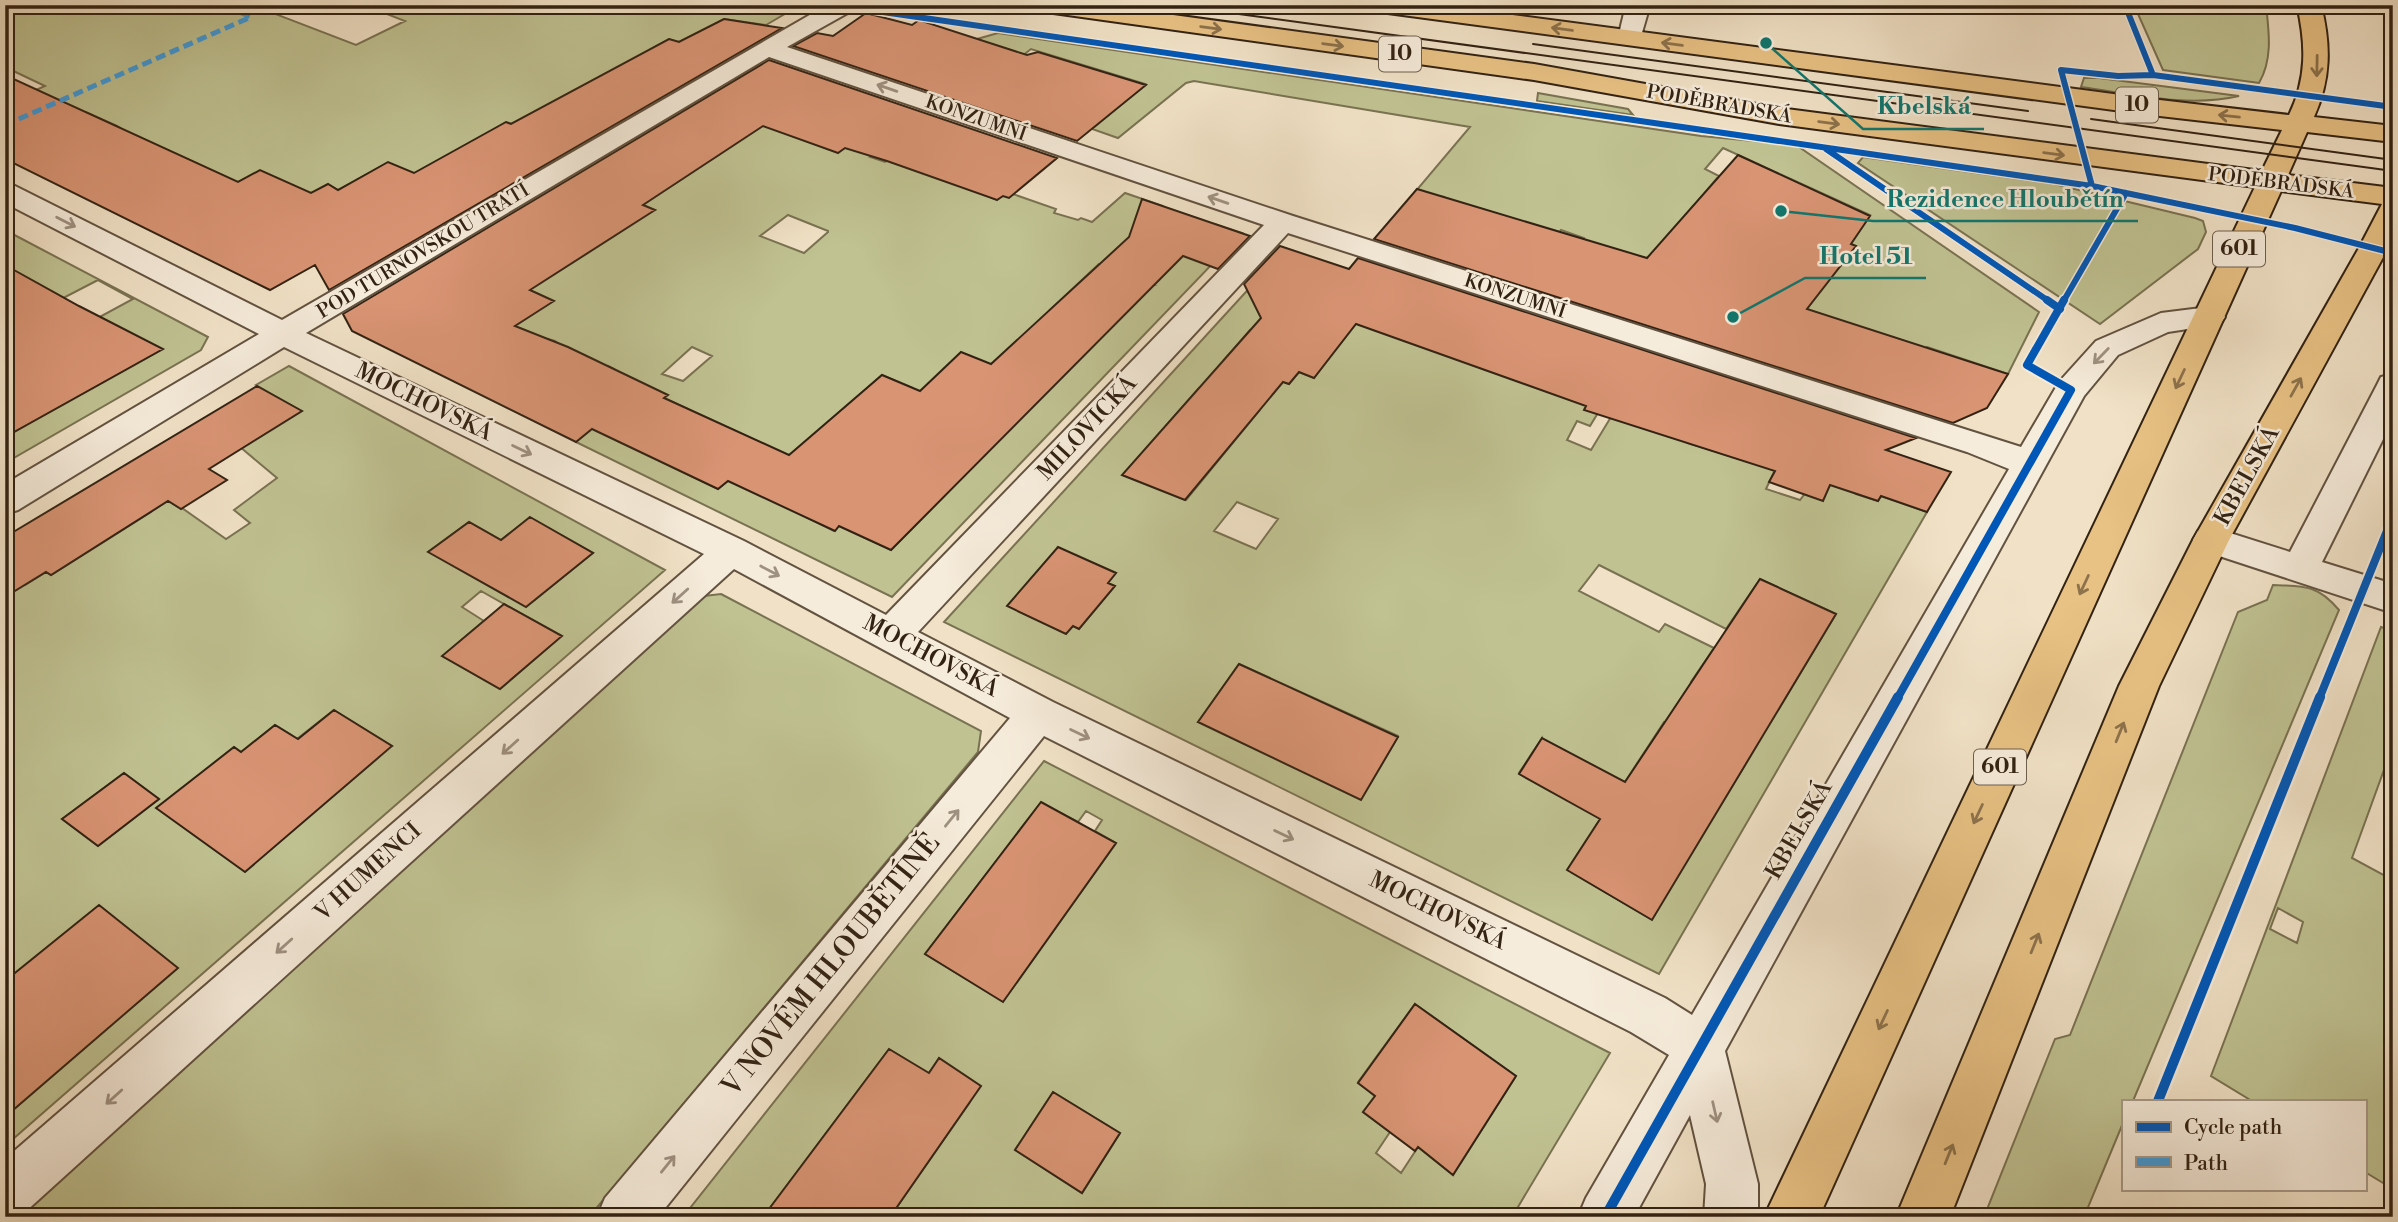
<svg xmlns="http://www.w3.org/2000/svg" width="2398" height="1222" font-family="'Libre Bodoni',serif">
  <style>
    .green { fill: #c0c292; stroke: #797252; stroke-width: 2; fill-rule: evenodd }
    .building { fill: #d99474; stroke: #322213; stroke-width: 2 }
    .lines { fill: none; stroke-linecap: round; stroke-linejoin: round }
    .street-casing { stroke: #625240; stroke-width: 4 }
    .primary-casing { stroke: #322213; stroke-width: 4 }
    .street { fill: #f6ecdb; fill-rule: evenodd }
    .primary { fill: #e8c184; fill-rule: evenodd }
    .tram { stroke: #322213; stroke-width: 2 }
    .quiet { stroke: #3e9cde; stroke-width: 5; stroke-dasharray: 10 5; stroke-linecap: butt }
    .cycleway-far2-casing { stroke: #f6ecdb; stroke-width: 9 }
    .cycleway-far1-casing { stroke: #f6ecdb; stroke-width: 12 }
    .cycleway-casing { stroke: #f6ecdb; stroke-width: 15 }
    .cycleway-far2 { stroke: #0057b8; stroke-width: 6 }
    .cycleway-far1 { stroke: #0057b8; stroke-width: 8 }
    .cycleway { stroke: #0057b8; stroke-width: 10 }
    .oneway { stroke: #8d724c }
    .oneway2 { stroke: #9e9181 }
    .labels { text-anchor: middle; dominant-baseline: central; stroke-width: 5; stroke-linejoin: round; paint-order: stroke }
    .far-street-label { font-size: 19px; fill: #322213; stroke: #f6ecdb }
    .shield { fill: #f6ecdb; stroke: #6d5f4f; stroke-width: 2 }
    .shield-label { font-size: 21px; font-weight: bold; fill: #322213 }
    .street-label { font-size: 23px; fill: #322213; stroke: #f6ecdb }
    .near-street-label { font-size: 28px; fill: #322213; stroke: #f6ecdb }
    .leader { fill: none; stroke: #0f766e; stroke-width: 2.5 }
    .callout-dot { fill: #0f766e; stroke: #f6ecdb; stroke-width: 2.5 }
    .callout-label { font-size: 24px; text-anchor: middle; font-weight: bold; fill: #0f766e; stroke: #f6ecdb; stroke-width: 5; stroke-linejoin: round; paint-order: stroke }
  </style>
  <rect width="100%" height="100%" fill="#f1e2c7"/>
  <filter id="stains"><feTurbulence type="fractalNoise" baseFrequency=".00286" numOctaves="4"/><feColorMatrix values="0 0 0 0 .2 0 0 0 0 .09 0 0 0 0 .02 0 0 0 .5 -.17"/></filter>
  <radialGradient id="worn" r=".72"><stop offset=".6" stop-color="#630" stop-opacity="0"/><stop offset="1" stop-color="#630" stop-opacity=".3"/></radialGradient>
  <!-- green -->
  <path class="green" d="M5 5H252L356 45 405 21 364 5H800L766 25 724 19 679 42 669 39 515 125 506 122 407 188 388 163 338 190 328 185 263 223 117 126 86 112 72 119 5 104 45 86 5 67Z
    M2134 5H2266C2269 32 2273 59 2259 83L2163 70Z
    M998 33 1701 136 1796 145 2039 312 2008 374 1927 347 1926 349 1582 242 1584 238 1561 230 1556 237 1448 203 1444 197 1415 192 1470 127 1194 81 1186 83 1118 138 1092 129 1145 84 1031 49 1012 64 961 49 977 39ZM1723 148 1870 215 1843 241 1856 247 1835 272 1693 207 1719 176 1705 169Z
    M2084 78H2099L2239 96C2187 108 2133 94 2081 87Z
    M1538 93 1628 109 1633 115 1537 101Z
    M747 119 838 153 847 146 878 151 870 157 885 162 893 157 997 200 1007 192 1056 209 1054 213 1078 220 1081 218 1092 222 1125 193 1163 206 1185 253 1214 224 1242 233 892 597 576 442 614 369 608 366 595 374 555 341 548 339 537 347 505 332 475 252 654 210 643 205 705 160 709 161 720 154ZM788 215 828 231V232L804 253 760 236ZM1099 264 1154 285 1051 309ZM692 347 712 356 683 381 662 374ZM882 375 910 387 857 397ZM660 396 768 446 718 489 609 436ZM944 496 891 550 839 526 834 531 808 518Z
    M1863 157 2054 184 2195 218 2203 221 2206 232 2198 249 2100 324 1858 163Z
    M5 230 208 337 201 350 5 463V437L26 425 5 265ZM98 280 133 299 61 338 38 311Z
    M1255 282 1604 403 1590 426 1577 421 1567 440 1591 450 1620 402 1688 443 1775 470 1766 489 1800 500 1821 472 1856 494 1878 501 1881 496 1927 512 1659 974 944 622ZM1250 330 1328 359 1314 378 1299 372 1289 384 1224 360ZM1199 388 1259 411 1186 500 1123 475ZM1237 502 1278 519 1256 549 1214 531ZM1058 548 1116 573 1108 583 1114 587 1079 629 1073 626ZM1599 565 1726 629 1760 579 1836 614 1770 723 1691 682 1714 648 1665 624 1659 632 1579 591ZM1239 664 1398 736V737L1198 722ZM1664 722 1745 765 1651 919 1571 872 1569 868ZM1542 738 1550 791 1519 773Z
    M289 366 665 570 5 1146V660L11 656 5 652V571L25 585 46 572 51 575 151 512 165 496 226 539 250 523 234 510 277 478 240 447 301 411 256 385ZM530 518 593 553 532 602 469 565 429 552 469 522 501 540ZM481 591 561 636 500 689 443 656 484 621 462 607ZM334 710 391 746 214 763 234 747 241 752 275 725 291 735 293 742ZM124 773 159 799 98 846 62 819Z
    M2273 585C2305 586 2318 585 2339 610L2133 1101H2123V1123L2084 1217H2002L1988 1207 2055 1039 2070 1035 2238 612 2267 600Z
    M721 594 981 731 978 752 589 1217H20L704 596Z
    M2381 627 2393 631V745L2352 858 2393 880V1189L2365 1172V1101H2252L2211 1076ZM2278 908 2303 922 2297 943 2270 929Z
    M1044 761 1610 1053 1512 1217H890L970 1102 939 1059 928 1074 889 1049 763 1217H683ZM1041 803 1078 822 1086 811 1102 820 1095 831 1116 843 1003 1001 925 954ZM1415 1004 1516 1076 1453 1175 1418 1147 1401 1173 1376 1153 1390 1132 1363 1112 1375 1096 1358 1082ZM1053 1092 1120 1133 1082 1193 1015 1150Z"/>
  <!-- building -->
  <path class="building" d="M866 13 912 25 919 20 1027 55 1038 52 1146 85 1077 141 793 46 817 33 833 36Z
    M724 19 782 28 329 290 315 265 270 290 5 159V75L238 182 260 170 311 193 328 184 338 190 388 162 414 173 506 122 511 124 669 39 679 42Z
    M769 60 1057 158 1009 198 1003 196 997 200 887 161 845 148 838 153 763 126 643 205 655 210 530 290 554 301 515 326 568 347 668 395 664 398 789 455 882 375 920 391 961 352 991 364 1129 237 1142 199 1250 236 1218 269 1183 256 891 550 839 526 835 531 728 481 718 489 592 429 576 442 352 331 343 314Z
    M1738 155 1870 216 1851 244 1856 246 1807 309 2008 374 1987 408 1953 423 1374 239 1417 189 1647 258Z
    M1280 246 1349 269 1358 258 1916 438 1886 450 1951 472 1927 512 1881 496 1878 501 1830 485 1823 501 1769 482 1775 471 1584 410 1586 406 1356 324 1314 378 1299 372 1289 384 1283 382 1185 500 1122 475 1261 318 1244 284Z
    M5 265 79 306 163 349 5 437Z
    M257 386 302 411 209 469 227 480 181 509 168 501 51 575 46 572 5 597V537Z
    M530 517 593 553 526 607 428 552 469 522 501 540Z
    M1058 547 1116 573 1108 583 1115 586 1079 629 1073 626 1066 634 1007 606Z
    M1760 579 1836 614 1652 920 1567 870 1600 819 1519 774 1542 738 1625 782Z
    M504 604 562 636 500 689 442 656Z
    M1239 664 1398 737 1361 800 1198 722Z
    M334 710 392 746 245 872 156 808 234 747 241 752 275 725 298 739Z
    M124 773 159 799 98 846 62 819Z
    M1041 802 1116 843 1003 1002 925 954Z
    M99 905 178 968 5 1117V981Z
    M1415 1004 1516 1076 1453 1175 1418 1147 1415 1151 1363 1112 1375 1096 1358 1083Z
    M889 1049 929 1073 939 1058 981 1086 890 1217H763Z
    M1053 1092 1120 1133 1082 1193 1015 1150Z"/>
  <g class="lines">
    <!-- street casing -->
    <g class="street-casing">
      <path id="street" d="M827 5H857L853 10 787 47 1293 216 2021 447 2059 382 2096 341 2161 313 2209 307 2220 310 2225 317 2220 324 2168 332 2118 355 2084 396 1725 1051 1758 1184V1217H1704L1706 1184 1690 1115 1634 1217H1578L1586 1198 1669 1055 1631 1032 1044 736 658 1217H597L605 1198 1010 718 734 569 24 1213 5 1217V1159L704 554 284 347 18 510 5 514V484L259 334 5 203V184L15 186 282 320ZM769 57 1264 225 886 615 744 541 306 333ZM1288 233 1967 452 2009 469 1692 1015 1665 998 1053 702 918 632Z
        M1626 5H1650L1639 43 1630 45 1621 43 1618 38Z
        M2393 374V419L2322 562 2393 584V613L2198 549 2193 540 2198 531 2211 527 2290 552 2377 385 2381 377Z"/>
    </g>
    <!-- primary casing -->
    <g class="primary-casing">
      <path id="primary" d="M1034 5H1100L1534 64 1779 108 2262 171 2282 130 2151 115 1380 12 1372 10 1368 5H1436L2151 99 2289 115C2307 78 2306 44 2297 5H2321C2331 45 2331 79 2314 117L2393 126V142L2307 132 2288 175 2393 188V239L2229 540 2159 686 1950 1217H1896L2119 686 2193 540 2359 248 2382 204 2281 191 1819 1217H1764L2255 187 1779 124 1534 80 1046 12 1038 10Z"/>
    </g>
    <!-- street -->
    <use href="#street" class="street"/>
    <!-- primary -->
    <use href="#primary" class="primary"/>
    <!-- tram -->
    <path class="tram" d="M1172 5 2393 171
      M1533 44 2028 111
      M2091 119 2393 160"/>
    <!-- quiet -->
    <path class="quiet" d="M5 125 251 17 224 5"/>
    <!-- cycleway-far2 casing -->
    <g class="cycleway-far2-casing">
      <path id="cycleway-far2" d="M834 5 2092 186 2295 228 2393 253
        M2153 75 2393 107
        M1826 149 2050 302
        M2092 186 2061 70 2118 76 2153 75 2125 5
        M2063 302 2126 193"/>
    </g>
    <!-- cycleway-far1 casing -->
    <g class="cycleway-far1-casing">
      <path id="cycleway-far1" d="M2047 300 2060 309
        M1897 699 2071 390 2027 365 2064 300
        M2319 699 2393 516"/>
    </g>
    <!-- cycleway casing -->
    <g class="cycleway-casing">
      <path id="cycleway" d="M2158 1101 2320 697
        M1605 1217 1898 697"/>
    </g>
    <!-- cycleway-far2 -->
    <use href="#cycleway-far2" class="cycleway-far2"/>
    <!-- cycleway-far1 -->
    <use href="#cycleway-far1" class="cycleway-far1"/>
    <!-- cycleway -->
    <use href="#cycleway" class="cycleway"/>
  </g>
  <!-- one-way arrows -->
  <defs><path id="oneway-shaft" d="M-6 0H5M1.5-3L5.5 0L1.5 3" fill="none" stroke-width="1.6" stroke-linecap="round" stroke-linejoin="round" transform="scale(1.75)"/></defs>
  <g class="oneway">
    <use href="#oneway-shaft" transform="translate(1211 28) rotate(8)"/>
    <use href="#oneway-shaft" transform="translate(1562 29) rotate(-172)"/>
    <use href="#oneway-shaft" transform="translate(1672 44) rotate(-172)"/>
    <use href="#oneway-shaft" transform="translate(1333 45) rotate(8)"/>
    <use href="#oneway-shaft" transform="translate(2317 66) rotate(91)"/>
    <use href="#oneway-shaft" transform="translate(2229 116) rotate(-174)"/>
    <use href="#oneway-shaft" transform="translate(1829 123) rotate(8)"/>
    <use href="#oneway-shaft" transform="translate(2054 154) rotate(8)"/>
    <use href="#oneway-shaft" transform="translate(2180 379) rotate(115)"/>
    <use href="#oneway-shaft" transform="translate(2296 387) rotate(-61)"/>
    <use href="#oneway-shaft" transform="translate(2084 585) rotate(115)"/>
    <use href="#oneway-shaft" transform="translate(2120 732) rotate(-68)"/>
    <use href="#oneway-shaft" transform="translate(1978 814) rotate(115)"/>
    <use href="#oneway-shaft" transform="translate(2035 943) rotate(-68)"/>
    <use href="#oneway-shaft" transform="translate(1883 1020) rotate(115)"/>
    <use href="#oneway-shaft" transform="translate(1949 1154) rotate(-68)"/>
  </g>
  <g class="oneway2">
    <use href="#oneway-shaft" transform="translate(887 88) rotate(-161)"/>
    <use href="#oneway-shaft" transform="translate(1218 200) rotate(-161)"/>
    <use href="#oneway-shaft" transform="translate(66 222) rotate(27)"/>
    <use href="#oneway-shaft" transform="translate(2101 356) rotate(134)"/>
    <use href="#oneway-shaft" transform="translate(522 450) rotate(26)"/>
    <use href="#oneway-shaft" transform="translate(770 571) rotate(28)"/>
    <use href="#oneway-shaft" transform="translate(680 596) rotate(138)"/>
    <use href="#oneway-shaft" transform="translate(1080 734) rotate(26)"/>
    <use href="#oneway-shaft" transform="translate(510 747) rotate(138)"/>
    <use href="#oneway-shaft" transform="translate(952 818) rotate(-51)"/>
    <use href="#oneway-shaft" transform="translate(1284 835) rotate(26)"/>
    <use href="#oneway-shaft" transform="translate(284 946) rotate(138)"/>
    <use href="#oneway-shaft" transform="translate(114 1097) rotate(138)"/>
    <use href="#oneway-shaft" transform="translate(1715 1112) rotate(77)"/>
    <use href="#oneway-shaft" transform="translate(668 1164) rotate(-51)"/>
  </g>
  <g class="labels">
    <!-- far-street labels -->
    <g class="far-street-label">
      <text transform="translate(1719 104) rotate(10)">PODĚBRADSKÁ</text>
      <text transform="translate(976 118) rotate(19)">KONZUMNÍ</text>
      <text transform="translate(2281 183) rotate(7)">PODĚBRADSKÁ</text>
      <text transform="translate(423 251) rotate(-31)">POD TURNOVSKOU TRATÍ</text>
      <text transform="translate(1515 296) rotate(18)">KONZUMNÍ</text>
    </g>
    <!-- shield labels -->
    <g class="shield">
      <rect x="1379" y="36.5" width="42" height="35" rx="5"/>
      <rect x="2116" y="87.5" width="42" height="35" rx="5"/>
      <rect x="2213" y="231.5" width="52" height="35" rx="5"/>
      <rect x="1974" y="749.5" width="52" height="35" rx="5"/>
    </g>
    <g class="shield-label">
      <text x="1400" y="54">10</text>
      <text x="2137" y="105">10</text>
      <text x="2239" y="249">601</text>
      <text x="2000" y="767">601</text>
    </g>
    <!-- street labels -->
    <g class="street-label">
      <text transform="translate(424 402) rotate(26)">MOCHOVSKÁ</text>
      <text transform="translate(1087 428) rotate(-47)">MILOVICKÁ</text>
      <text transform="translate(2247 476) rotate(-61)">KBELSKÁ</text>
      <text transform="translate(931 656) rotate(28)">MOCHOVSKÁ</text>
      <text transform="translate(1799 830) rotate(-60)">KBELSKÁ</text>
      <text transform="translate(368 872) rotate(-42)">V HUMENCI</text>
      <text transform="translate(1438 911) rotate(26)">MOCHOVSKÁ</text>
    </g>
    <!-- near-street labels -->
    <g class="near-street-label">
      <text transform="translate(831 965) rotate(-51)">V NOVÉM HLOUBĚTÍNĚ</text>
    </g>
  </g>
  <!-- callouts -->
  <path class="leader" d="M1766 43L1863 129H1984M1781 211L1873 221H2138M1733 317L1805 278H1926"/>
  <g class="callout-dot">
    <circle cx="1766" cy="43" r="7"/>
    <circle cx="1781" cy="211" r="7"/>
    <circle cx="1733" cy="317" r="7"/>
  </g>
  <g class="callout-label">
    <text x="1924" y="114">Kbelská</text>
    <text x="2005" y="207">Rezidence Hloubětín</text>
    <text x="1866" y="264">Hotel 51</text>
  </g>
  <!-- margin -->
  <rect width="2398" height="1222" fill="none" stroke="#f1e2c7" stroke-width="28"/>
  <rect x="7" y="7" width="2384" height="1208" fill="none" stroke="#322213" stroke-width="3.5"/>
  <rect x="14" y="14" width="2370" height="1194" fill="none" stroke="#322213" stroke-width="2"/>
  <!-- legend -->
  <rect x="2122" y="1100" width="245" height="91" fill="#f6ecdb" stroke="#a89b8b" stroke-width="2"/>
  <rect x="2136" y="1122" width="35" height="10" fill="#0057b8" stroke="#a89b8b" stroke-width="2"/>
  <text x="2184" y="1134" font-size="21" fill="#322213">Cycle path</text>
  <rect x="2136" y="1157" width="35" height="10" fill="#3e9cde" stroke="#a89b8b" stroke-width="2"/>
  <text x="2184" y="1170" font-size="21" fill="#322213">Path</text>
  <rect width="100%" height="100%" filter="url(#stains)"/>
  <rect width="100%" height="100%" fill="url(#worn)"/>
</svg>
